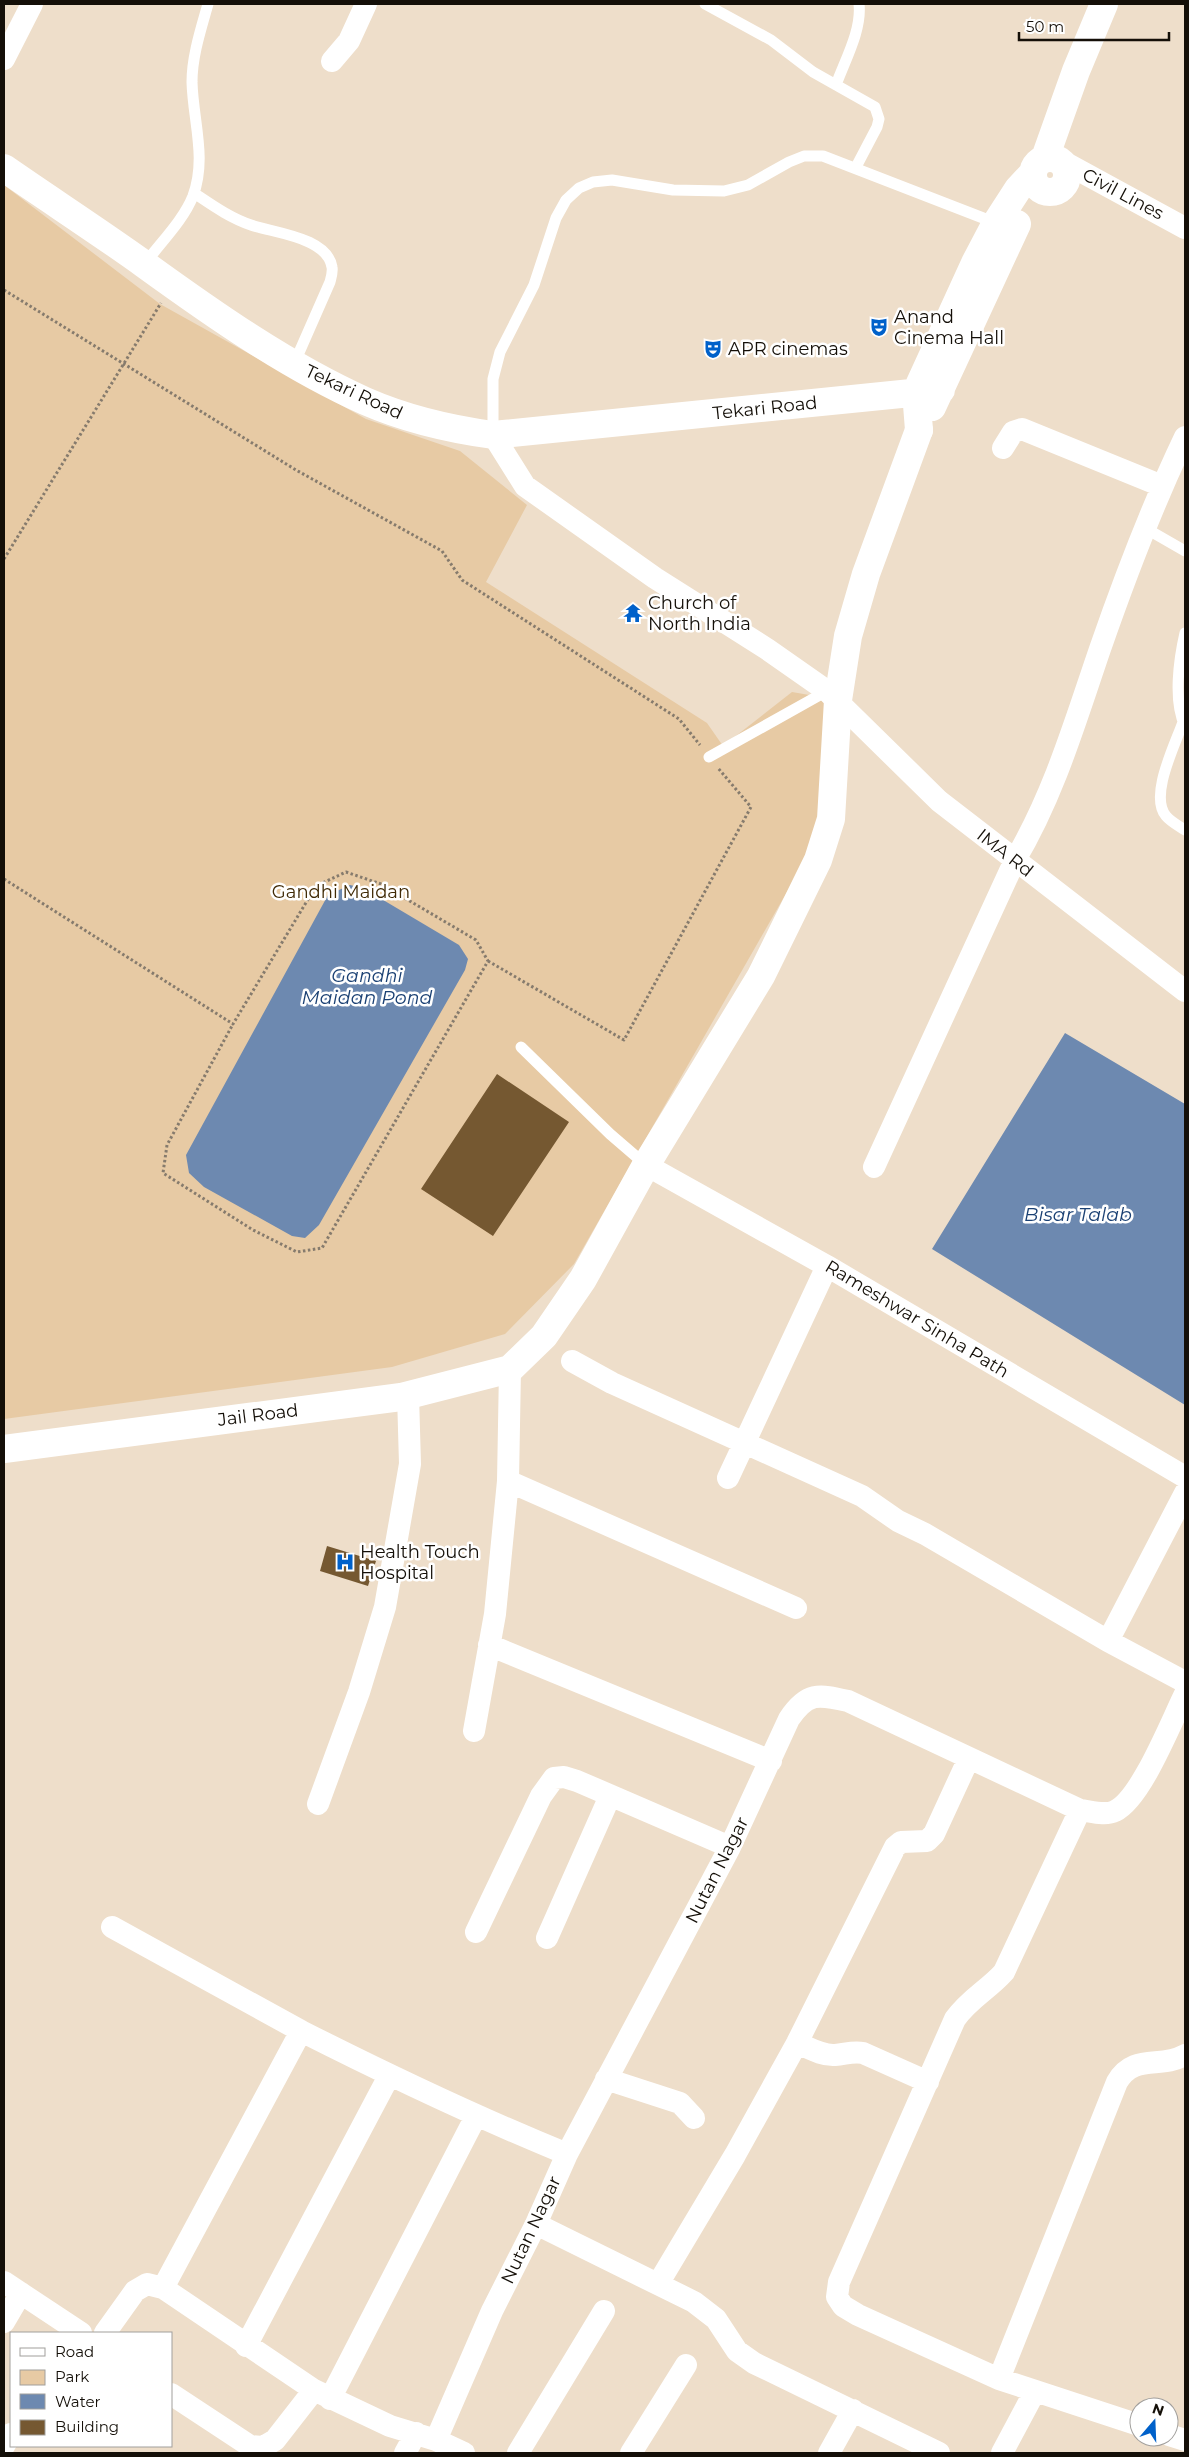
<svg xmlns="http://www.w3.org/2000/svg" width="1189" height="2457" font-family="Montserrat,sans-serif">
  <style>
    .green { fill: #e7caa4 }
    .water { fill: #6d89b0 }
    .building { fill: #755831 }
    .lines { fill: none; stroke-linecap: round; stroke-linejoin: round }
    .path { stroke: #867b6d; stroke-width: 3; stroke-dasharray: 2.5 2.5; stroke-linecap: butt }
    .lane { stroke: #fff; stroke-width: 11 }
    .street { stroke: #fff; stroke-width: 22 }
    .primary { stroke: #fff; stroke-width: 28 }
    .highway { stroke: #fff; stroke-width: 28 }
    .labels { text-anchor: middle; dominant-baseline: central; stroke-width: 5; stroke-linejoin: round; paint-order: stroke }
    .street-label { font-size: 18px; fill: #140f08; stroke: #fff }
    .poi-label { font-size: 18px; fill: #140f08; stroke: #fff; text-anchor: start }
    .park-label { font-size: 18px; fill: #402a06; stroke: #fff }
    .water-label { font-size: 19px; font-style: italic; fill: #1a4073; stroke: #fff }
  </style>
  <rect width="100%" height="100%" fill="#eedeca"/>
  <!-- green -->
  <path class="green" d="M4 185 160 304 366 419 460 451 527 505 486 582 707 723 723 746 792 692 838 700 815 843 574 1264 505 1334 392 1367 4 1419Z"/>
  <!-- water -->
  <path class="water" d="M350 885 363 888 459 945 468 959 465 970 319 1225 305 1238 292 1236 204 1187 189 1173 186 1155 328 895Z
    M1065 1033 1185 1104V1405L932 1249Z"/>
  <!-- building -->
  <path class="building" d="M497 1074 569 1122 493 1236 421 1189Z
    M327 1546 376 1561 368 1586 320 1571Z"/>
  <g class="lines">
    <!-- path -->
    <path class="path" d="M4 290 296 470 442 551 462 580 679 719 700 745
      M4 559 161 303
      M4 879 233 1024 316 886 346 872 381 884 476 940 488 961 322 1248 297 1252 253 1230 163 1173 167 1145 233 1024
      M488 961 624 1040 751 807 718 768"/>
    <!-- lane -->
    <path class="lane" d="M705 4 771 40 813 72 875 107 879 119 877 127 856 167
      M836 85C845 60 862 30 859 4
      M194 193C212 205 230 218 251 225 274 233 327 237 332 267 333 272 331 278 330 282L294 364
      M144 265C160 243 183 221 193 196 207 158 193 121 192 82 192 56 201 29 208 4
      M493 435V379L500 352 534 285 556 218 566 200 579 188 593 182 612 180 673 190 724 191 748 185 789 162 804 156H823L996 223
      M1145 528 1185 551
      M1185 633C1179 659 1173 701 1185 726
      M1183 722C1175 745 1149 796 1166 816 1171 822 1179 826 1185 830
      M709 757 827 691
      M521 1047 610 1134 646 1165"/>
    <!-- street -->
    <path class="street" d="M4 59 32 4
      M332 61 349 41 366 4
      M1060 160 1185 228
      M493 435 525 486 655 578 767 649 827 691 939 801 1185 991
      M1003 448 1013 432 1022 429 1162 486
      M646 1165 827 1266 1185 1477
      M874 1167 1015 860C1054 794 1075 722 1100 649 1125 577 1152 506 1185 437
      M572 1361 612 1383 862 1496 898 1521 925 1534 1108 1641 1185 1682
      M728 1478 827 1266
      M508 1481 796 1608
      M1108 1641 1185 1493
      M489 1645 771 1761
      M474 1731 495 1614 508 1481 510 1369
      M318 1804 359 1692 385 1607 410 1464 408 1395
      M1080 1810 1004 1972C988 1990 970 1998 955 2019L839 2282 837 2297 843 2306 858 2315 999 2379 1117 2082C1134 2053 1160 2069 1185 2055
      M112 1927 301 2031
      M476 1932 541 1796 554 1778 564 1777 577 1781 730 1847
      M547 1938 610 1796
      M797 2043C809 2048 822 2056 835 2055 846 2054 853 2051 863 2053L928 2082
      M606 2079 680 2103 694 2118
      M536 2224 694 2302 716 2319 737 2351 754 2363 939 2453
      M4 2282 81 2333
      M658 2284 735 2155 797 2043 895 1847 901 1842 927 1841 934 1834 969 1758
      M4 2322 21 2293
      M105 2333 135 2291 147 2284 163 2288
      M246 2346 389 2076
      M999 2379 1139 2425
      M314 2390 163 2288 301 2031C388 2075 476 2117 567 2154
      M171 2394 250 2446 263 2447 275 2440 314 2390 390 2426 436 2440
      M330 2399 476 2116
      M1169 2435 1185 2440
      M4 2446 11 2434
      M405 2453 416 2433
      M464 2453 436 2440 492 2311 536 2224 567 2154 730 1847 789 1719C807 1692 818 1694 848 1701L1080 1810C1090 1811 1105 1816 1115 1811 1141 1799 1171 1722 1185 1694
      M518 2453 604 2311
      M631 2453 686 2365
      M829 2453 853 2410
      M1002 2453 1035 2391"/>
    <!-- primary -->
    <path class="primary" d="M4 1449 401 1397 510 1369 544 1336 583 1279 646 1165 761 976 818 860 831 819 838 700 848 636 866 574 919 430"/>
    <!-- highway -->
    <path class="highway" d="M1033 175a17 17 0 1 1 34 0a17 17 0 1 1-34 0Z
      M1045 158 1076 71 1104 4
      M4 168C50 200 98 231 144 264 213 314 287 366 365 401 406 419 449 429 493 435L941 390
      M932 407 1017 224
      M919 430 916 392 975 263 996 223 1018 189 1033 173"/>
  </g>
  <!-- icons -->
  <defs>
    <g id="theatre-bare" transform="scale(1.5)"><path d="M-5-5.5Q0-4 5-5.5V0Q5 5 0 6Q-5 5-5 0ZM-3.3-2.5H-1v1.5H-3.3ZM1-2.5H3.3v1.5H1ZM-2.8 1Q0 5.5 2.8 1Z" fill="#0061ca" stroke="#fff" stroke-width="2.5" paint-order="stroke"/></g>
    <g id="temple-bare" transform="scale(1.5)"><path d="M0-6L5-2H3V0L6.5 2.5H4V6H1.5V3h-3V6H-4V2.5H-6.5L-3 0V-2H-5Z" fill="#0061ca" stroke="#fff" stroke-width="2.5" paint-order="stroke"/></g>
    <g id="hospital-bare" transform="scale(1.5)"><path d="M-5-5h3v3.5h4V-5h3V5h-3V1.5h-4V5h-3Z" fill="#0061ca" stroke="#fff" stroke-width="2.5" paint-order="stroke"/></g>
  </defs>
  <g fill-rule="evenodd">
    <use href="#theatre-bare" x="879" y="327"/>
    <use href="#theatre-bare" x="713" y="349"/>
    <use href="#temple-bare" x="633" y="613"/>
    <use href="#hospital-bare" x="345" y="1562"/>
  </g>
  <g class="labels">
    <!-- street labels -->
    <g class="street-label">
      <text transform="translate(1123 194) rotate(28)">Civil Lines</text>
      <text transform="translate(354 392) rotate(25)">Tekari Road</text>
      <text transform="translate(765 408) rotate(-6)">Tekari Road</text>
      <text transform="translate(1005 853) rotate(38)">IMA Rd</text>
      <text transform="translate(917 1319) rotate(31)">Rameshwar Sinha Path</text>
      <text transform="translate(258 1415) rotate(-7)">Jail Road</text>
      <text transform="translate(717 1870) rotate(-63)">Nutan Nagar</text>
      <text transform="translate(531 2230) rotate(-65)">Nutan Nagar</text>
    </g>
    <!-- poi labels -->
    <g class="poi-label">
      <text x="894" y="317">Anand<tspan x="894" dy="21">Cinema Hall</tspan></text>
      <text x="728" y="349">APR cinemas</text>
      <text x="648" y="603">Church of<tspan x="648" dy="21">North India</tspan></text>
      <text x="360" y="1552">Health Touch<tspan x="360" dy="21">Hospital</tspan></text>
    </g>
    <!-- park labels -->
    <g class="park-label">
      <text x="341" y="892">Gandhi Maidan</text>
    </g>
    <!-- water labels -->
    <g class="water-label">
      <text x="367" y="975">Gandhi<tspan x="367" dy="22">Maidan Pond</tspan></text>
      <text x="1078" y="1214">Bisar Talab</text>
    </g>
  </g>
  <!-- border -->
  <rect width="1189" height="2457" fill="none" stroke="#140f08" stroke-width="10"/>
  <!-- legend -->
  <rect x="10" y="2332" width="162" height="115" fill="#ffffff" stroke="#a19f9c"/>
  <rect x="20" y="2348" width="25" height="8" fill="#ffffff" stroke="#a19f9c"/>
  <text x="55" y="2357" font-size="15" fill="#140f08">Road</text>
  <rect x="20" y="2370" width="25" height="15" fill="#e7caa4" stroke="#a19f9c"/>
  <text x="55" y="2382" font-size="15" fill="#140f08">Park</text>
  <rect x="20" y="2394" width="25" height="15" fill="#6d89b0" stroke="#a19f9c"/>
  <text x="55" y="2407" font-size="15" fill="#140f08">Water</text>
  <rect x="20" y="2420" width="25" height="15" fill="#755831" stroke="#a19f9c"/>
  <text x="55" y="2432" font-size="15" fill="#140f08">Building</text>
  <!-- north arrow -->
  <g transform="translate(1154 2422) rotate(19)"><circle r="24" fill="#ffffff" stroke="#a19f9c"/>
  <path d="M0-4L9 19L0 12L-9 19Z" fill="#0061ca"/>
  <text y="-8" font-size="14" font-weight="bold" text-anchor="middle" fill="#140f08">N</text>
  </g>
  <!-- scale -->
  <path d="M1019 32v8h150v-8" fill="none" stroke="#140f08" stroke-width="2.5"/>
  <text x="1026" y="32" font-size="15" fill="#140f08" stroke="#ffffff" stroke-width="4" paint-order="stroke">50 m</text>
</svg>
